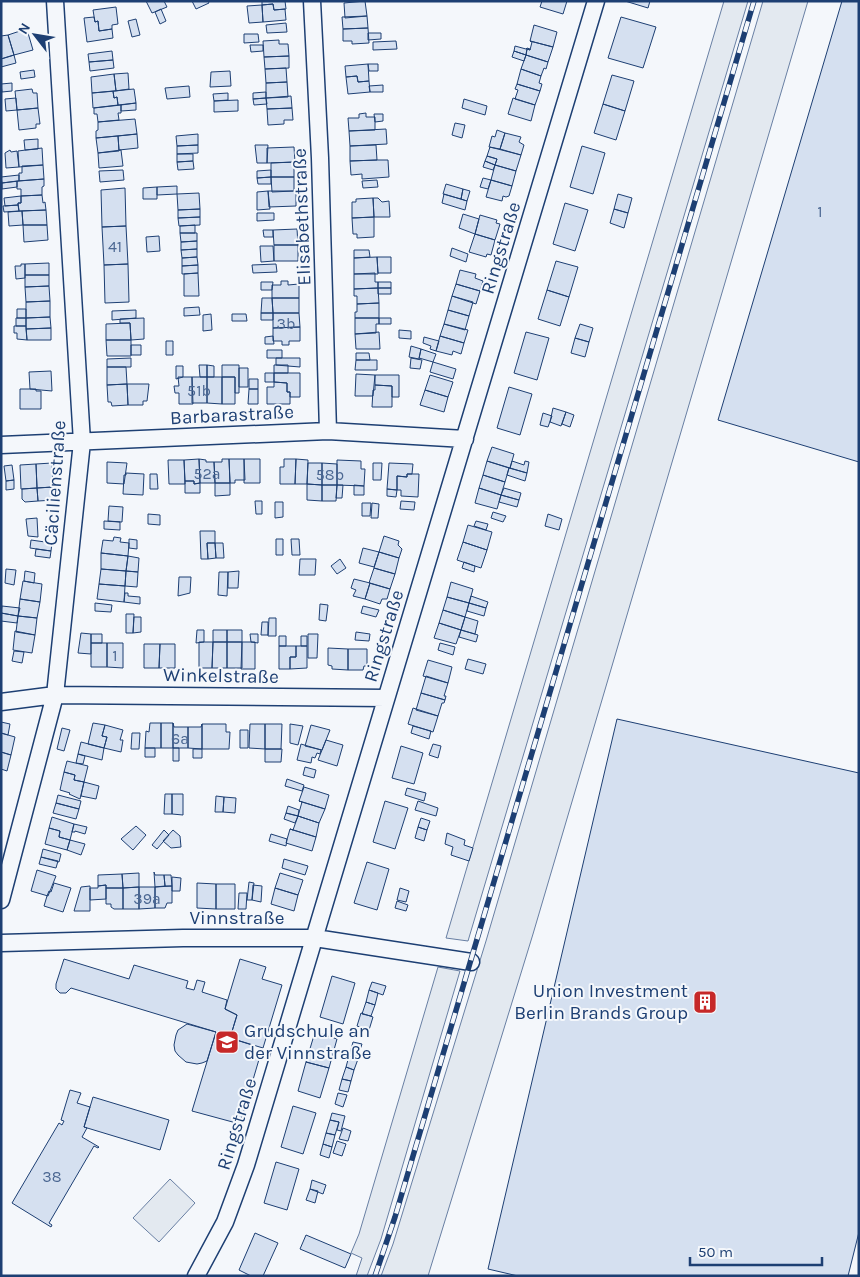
<svg xmlns="http://www.w3.org/2000/svg" width="860" height="1277" font-family="Karla,sans-serif">
  <style>
    .green { fill: #e3e9f0; stroke: #687fa3 }
    .building { fill: #d5e0f0; stroke: #1d3f73 }
    .lines { fill: none; stroke-linecap: round; stroke-linejoin: round }
    .street-casing { stroke: #1d3f73; stroke-width: 19 }
    .street { stroke: #f4f7fb; stroke-width: 16 }
    .rail-casing { stroke: #1d3f73; stroke-width: 5.5 }
    .rail { stroke: #f4f7fb; stroke-width: 4; stroke-dasharray: 11; stroke-linecap: butt }
    .labels { text-anchor: middle; dominant-baseline: central; stroke-width: 4; stroke-linejoin: round; paint-order: stroke }
    .number-label { font-size: 16px; fill: #4b6792 }
    .street-label { font-size: 19px; fill: #1d3f73; stroke: #f4f7fb }
    .poi-label { font-size: 19px; fill: #1d3f73; stroke: #f4f7fb; text-anchor: end }
  </style>
  <rect width="100%" height="100%" fill="#f4f7fb"/>
  <!-- green -->
  <path class="green" d="M724 1H748L468 941 446 938Z
    M763 1H808L533 934 428 1276H381L393 1244 486 941Z
    M438 967 460 971 381 1239 367 1276H356L362 1258 351 1253 359 1234Z
    M170 1179 195 1203 159 1242 133 1218Z"/>
  <!-- building -->
  <path class="building" d="M146 1H164L167 7 152 13Z
    M192 1H208L209 3 196 9Z
    M262 1H285L286 9 274 10 273 4 262 5Z
    M365 1 367 16 345 18 344 3Z
    M542 1H567L563 14 540 7Z
    M625 1H650L648 8Z
    M842 1H859V462L718 420Z
    M273 4 274 10 285 9 286 20 263 22 262 5Z
    M262 5 263 22 249 23 247 6Z
    M116 7 118 24 112 25V29L99 31 98 21 95 22 93 10Z
    M161 9 166 21 160 24 155 12Z
    M367 16 368 28 343 29 342 17Z
    M94 17 95 22 98 21 99 31 112 29 113 38 87 42 84 18Z
    M621 17 656 27 643 68 608 58Z
    M136 19 140 35 132 37 128 21Z
    M286 23 287 32 267 33 266 25Z
    M534 25 557 32 553 47 530 41Z
    M368 28 369 43 352 44V41H343V29Z
    M23 30 24 34 28 33 33 50 14 55 8 35Z
    M368 33H381V39L368 40Z
    M244 34H258L259 42 244 43Z
    M8 35 14 55 1 59V36Z
    M279 40V44H288L289 56 264 57 263 41Z
    M396 41 397 49 373 50V42Z
    M530 41 553 47 548 62 526 55 527 49 530 50 532 42Z
    M250 45H263V51L251 52Z
    M515 46 526 49 527 48 530 49V50L527 49 526 55 514 51Z
    M112 51 113 60 89 62 88 54Z
    M514 51 526 55 524 61 512 57Z
    M14 55 16 63 1 67V59Z
    M526 55 548 62 546 69 544 68 541 76 521 69Z
    M289 56V68L265 69 264 57Z
    M113 60 114 68 90 71 89 62Z
    M368 64 369 81 358 82 357 76 346 77 345 66Z
    M368 64H378V71H369Z
    M286 68 287 82 266 83 265 69Z
    M521 69 541 76 539 83 542 84 540 91 517 84Z
    M34 70 35 77 21 79 20 72Z
    M230 71 231 86 210 87 211 72Z
    M128 73 129 89 116 91 114 74Z
    M114 74 116 91 92 93 91 77Z
    M612 75 634 81 625 111 603 104Z
    M357 76 358 82 369 81 370 92 348 94 346 77Z
    M287 82 288 97 266 98V83Z
    M12 83V91L2 92 1 84Z
    M517 84 540 91 535 105 515 99 518 90 515 89Z
    M383 85V92H370L369 86Z
    M189 86 190 97 167 99 165 88Z
    M32 89 33 93H37L38 108 17 110 15 91Z
    M134 89 136 103 118 105 117 97 114 98 113 91Z
    M113 91 114 98 117 97 118 105 93 108 92 93Z
    M266 92V98L253 99V93Z
    M228 93V100L214 101 213 94Z
    M291 96 292 108 267 109 266 98Z
    M16 98 17 110 6 111 5 99Z
    M266 98 267 104 254 105 253 99Z
    M513 98 535 105 531 121 508 114Z
    M464 99 487 106 485 115 462 108Z
    M238 100V111L214 112V101Z
    M136 103V110L121 111V105Z
    M603 104 625 111 616 140 594 133Z
    M121 105V113H118L119 120 98 122 97 114H94V108Z
    M38 108 40 124H36V128L19 130 17 110Z
    M292 108 293 120H284V124L268 125 267 109Z
    M366 113V117H375V130L349 131 348 118H359V114Z
    M374 114H383V121L375 122Z
    M135 119 137 134 96 138V131L98 130V122Z
    M455 123 465 125 462 138 452 135Z
    M386 129 387 144 350 146 349 131Z
    M497 130 505 133 500 149 489 147 492 136 495 137Z
    M505 133 521 137 519 142 524 145 521 155 500 149Z
    M137 134 138 148 119 150 118 136Z
    M198 134V145L177 146 176 136Z
    M118 136 119 151 98 153 96 138Z
    M38 139V149L25 150 24 140Z
    M198 145V153L177 154V146Z
    M255 145H268L267 163H257Z
    M376 145 377 160 350 161V146Z
    M582 146 605 153 593 194 570 187Z
    M294 147 295 162 267 163V148Z
    M490 147 521 155 516 171 495 165 497 159 487 156Z
    M42 148 43 165 19 167 18 151Z
    M10 150 11 152 17 151 19 167 6 168 5 153Z
    M121 150 123 166 99 168 98 153Z
    M193 154V161L177 162V154Z
    M487 156 497 159 495 165 485 161Z
    M377 160H388L389 177 362 179V174L351 175 350 161Z
    M193 161 194 169 178 170 177 162Z
    M485 161 495 165 493 170 483 167Z
    M294 162V177H271V163L295 162Z
    M43 165 44 179 19 181V173H22V166Z
    M495 165 516 171 512 186 491 180Z
    M123 170 124 180 100 182 99 171Z
    M271 170V177L257 178V171Z
    M19 175V181L2 183 1 177Z
    M271 177H294V191L272 192Z
    M271 177V184H258L257 178Z
    M483 178 491 180 488 189 480 187Z
    M44 179V186L42 187V195L21 196V189H17V181Z
    M377 180 378 187 363 188 362 181Z
    M491 180 512 186 509 196 506 197 503 196 502 201 486 197Z
    M17 181V187L2 189V183Z
    M446 184 463 189 461 199 443 194Z
    M177 186V194L157 195V187Z
    M157 187V199H143V188Z
    M125 188 126 226 102 227 101 190Z
    M463 189 470 191 467 201 461 199Z
    M268 191H296V206L269 207Z
    M268 191 270 209 257 210V192Z
    M199 193 200 209 178 210 177 194Z
    M444 194 467 201 465 210 442 203Z
    M618 194 632 198 628 213 614 209Z
    M42 195 43 203 45 202 46 210 19 211 18 203H21V196Z
    M21 196V203H18V205L5 206 4 198Z
    M373 198 374 217 352 218V202H356V199Z
    M373 198H378L382 202 389 201 390 217H374Z
    M565 203 588 210 575 251 553 244Z
    M18 205 19 211 4 212 3 206Z
    M200 209V217L178 218V210Z
    M614 209 628 213 624 228 610 223Z
    M46 210 47 225H23L22 211Z
    M22 211 23 225 9 226 8 212Z
    M257 213H274V220L257 221Z
    M463 214 479 219 475 234 459 228Z
    M480 215 497 220 496 223 500 224 495 240 475 234Z
    M200 217V225L179 226 178 218Z
    M374 217V237L357 238V234H353L352 218Z
    M23 225H47L48 240 24 242Z
    M195 225V233H180V226Z
    M126 226 128 264 104 265 102 227Z
    M297 229 298 245H274L273 230Z
    M263 230H273V237H264Z
    M180 233H197V241L181 242Z
    M475 234 495 240 491 255 487 254 486 257 469 252Z
    M159 236 160 251 147 252 146 237Z
    M197 241V249L181 250V242Z
    M274 245H298V261H274Z
    M260 246H273L274 261 261 262Z
    M452 248 468 254 466 262 450 256Z
    M197 249V257L182 258 181 250Z
    M354 250H369L370 257 354 258Z
    M197 257 198 265 182 266V258Z
    M377 257 378 274H354V258Z
    M377 257H391V273H378Z
    M556 261 578 267 569 297 547 290Z
    M49 263V275H25V264Z
    M21 264H25V278L16 279 15 266H21Z
    M128 264 129 302 105 303 104 265Z
    M276 264 277 272 253 273 252 265Z
    M198 265V273L182 274V266Z
    M460 270 476 274 475 278 483 281 480 291 456 284Z
    M198 273 199 296H184V274Z
    M375 273V282H378V288L354 289V274Z
    M25 275H49V286L25 287Z
    M281 281H288V285L299 284V298H272V285H281Z
    M261 282H273L272 290H261Z
    M378 282H391V288H378Z
    M456 284 480 291 476 304 452 296Z
    M49 286 50 301 26 302 25 287Z
    M378 288 379 303 357 304V296H354V289Z
    M378 288H391V294H378Z
    M547 290 569 297 560 326 538 319Z
    M452 296 473 302 469 316 448 310Z
    M262 298H272L273 313H261Z
    M272 298H299V313H273Z
    M50 301V317L26 318V302Z
    M379 303V318H355V312H357V304Z
    M199 307 200 315 184 316V308Z
    M17 309H26V318H17Z
    M136 310V318L112 320V311Z
    M448 310 469 316 465 330 444 324Z
    M261 313H273V320H261Z
    M273 313H299L300 327 273 328Z
    M211 314 212 330 203 331V315Z
    M232 314H246L247 321H232Z
    M50 317 51 328 26 329V318Z
    M16 318H26V326H16Z
    M144 318V339L131 340 130 323H120V319Z
    M355 318H379V324H376V333L355 334Z
    M379 318H391V324H379Z
    M130 323 131 340H106V324Z
    M444 324 468 330 464 343 440 336Z
    M580 324 593 328 589 342 575 338Z
    M14 326H26L27 340 17 339V333H14Z
    M300 327V341H289V345H282V341H273V328Z
    M51 328V340H27L26 329Z
    M399 330 411 331V339L399 338Z
    M379 332 380 349H356L355 334Z
    M526 332 549 338 537 380 514 373Z
    M273 336 274 344H265V337Z
    M440 336 464 343 461 354 453 351 452 355 436 351Z
    M424 337 439 341 436 351 430 349 431 346 423 343Z
    M575 338 589 342 585 357 571 353Z
    M106 340H131V356H107Z
    M166 341H173V355H166Z
    M131 345H141V355H131Z
    M411 346 421 349 419 359 409 357Z
    M421 349 436 354 433 362 419 358Z
    M267 350H282V358H267Z
    M356 353H369L370 360H356Z
    M131 358V367H107V359Z
    M276 358H300V367L276 365Z
    M411 358 422 360 420 369 410 368Z
    M356 360H377V370H355Z
    M433 362 456 369 453 379 430 372Z
    M199 365H207V377H200Z
    M207 365 214 366V377H207Z
    M222 365H239V393H235V377H222Z
    M274 365H288V373H274Z
    M176 366H183V377L176 379Z
    M107 367H126L127 384 107 385Z
    M239 368H248V387H239Z
    M51 371 52 391 30 389 29 372Z
    M265 373H274V382H265Z
    M274 373H300V397H290V392H287V383L274 382Z
    M356 374 375 375 373 396H355Z
    M375 375H399V397H392V386L375 385Z
    M430 375 453 382 448 397 425 390Z
    M178 377H192L193 404H179V393H175L174 386H179Z
    M192 377H207V403H192Z
    M207 377H222V404L207 403Z
    M222 377H235V404H222Z
    M249 379H258V389H249Z
    M274 382 287 383V392H290V404H267V387H274Z
    M127 384H149L147 401H143V405H128Z
    M127 384 128 405 112 406 111 402H108L107 385Z
    M375 385 392 386V407H372L373 390H375Z
    M509 387 532 394 520 435 497 428Z
    M20 389H36V391H41V409H20Z
    M249 389H258V404H248Z
    M425 390 448 397 444 412 420 405Z
    M553 408 566 412 561 426 550 422Z
    M566 412 574 415 570 427 562 424Z
    M543 413 552 416 548 427 540 425Z
    M492 447 514 454 510 468 487 461Z
    M199 459 206 460V462H214L215 483H200Z
    M199 459 200 483 194 484V481H185L184 460Z
    M222 459H229L230 483H215L214 462H222Z
    M229 459H244L245 480H235V483H230Z
    M244 459H260V483H244Z
    M284 459H296L295 484H280V467H284Z
    M296 459 308 460 307 484H295Z
    M168 460H184L185 484H169Z
    M337 460 361 461V469H365L364 486 337 485Z
    M487 461 509 468 505 482 483 475Z
    M512 461 524 465 525 461 529 462 527 473 510 468Z
    M107 462 127 463 124 484 107 483Z
    M52 463 53 487 37 488 36 464Z
    M308 463H322V485L307 484Z
    M322 463 337 464V485H322Z
    M373 463H382L381 480H373Z
    M389 463 413 464 412 474H407V477L397 476V490L387 489Z
    M36 464 37 488 21 489 20 465Z
    M12 465 14 480 6 481 4 466Z
    M509 468 527 473 525 481 507 475Z
    M126 473 144 474 143 495 123 494 124 475H126Z
    M150 474H157L158 489H150Z
    M407 474H419L418 497 401 496V490H397V476L407 477Z
    M483 475 505 482 501 495 479 488Z
    M14 480V489L6 490V481Z
    M185 481H194V484L200 483V493H185Z
    M215 483H230V495L215 496Z
    M307 484 322 485V501L307 500Z
    M322 485H337L336 501H322Z
    M337 485H343L342 498H336Z
    M354 485 364 486V495H354Z
    M53 487 54 500 38 501 37 488Z
    M37 488 38 501 25 502 22 499V489Z
    M479 488 501 495 497 509 475 503Z
    M504 488 521 493 519 500 501 495Z
    M387 489 397 490 396 497 387 496Z
    M501 495 519 500 517 507 499 502Z
    M255 501H262V514H256Z
    M401 501 415 502 414 510 400 509Z
    M275 502H283V517L275 518Z
    M362 503H371L370 516H362Z
    M372 503 379 504 378 518H371Z
    M109 506 123 507 122 522 108 521Z
    M493 512 506 516 503 522 491 518Z
    M148 514 160 515V525L148 524Z
    M548 514 562 519 559 530 545 526Z
    M37 518 38 537 28 536 26 519Z
    M104 521 120 522V530L104 529Z
    M476 521 488 524 486 530 474 526Z
    M468 525 492 532 487 550 463 542Z
    M200 531H215V543H207L208 559H201Z
    M384 536 399 541 398 545 402 549 399 558 379 552Z
    M114 537 121 538 120 542 129 543 128 556 101 553 103 540 113 541Z
    M129 539 137 540V549L129 548Z
    M276 539H283V555H276Z
    M291 539H299L300 555H292Z
    M31 540 52 543 51 551 30 548Z
    M463 542 487 550 481 568 457 560Z
    M207 543H215L216 558 208 559Z
    M215 543H223L224 558H216Z
    M363 548 379 552 374 567 359 563Z
    M36 549 51 551 50 558 35 556Z
    M379 552 399 558 395 574 374 568Z
    M101 553 128 556 126 571 101 569Z
    M128 556 139 558 138 572 126 571Z
    M300 559H316L315 575H299Z
    M340 559 346 568 337 574 331 566Z
    M464 562 475 566 474 572 462 568Z
    M374 568 395 574 390 589 369 583Z
    M6 569 16 570 14 585 5 583Z
    M101 569 126 571 125 586 99 584Z
    M25 571 35 573 34 583 24 581Z
    M126 571 138 572 137 587 125 586Z
    M239 571 238 588H228V572Z
    M219 572H228L227 596 218 595Z
    M179 577H191L190 593 178 596Z
    M354 579 370 583 365 599 353 596 356 590 351 588Z
    M23 581 42 584 40 602 20 599Z
    M451 582 473 589 469 603 447 597Z
    M370 583 390 589 387 599H382L380 604 365 599Z
    M99 584 125 586 124 602 97 599Z
    M125 593H128V596L140 597V604L124 602Z
    M471 596 488 602 486 608 469 603Z
    M447 597 469 603 465 617 443 610Z
    M20 599 40 602 37 618 18 616Z
    M95 603 112 605 111 612 95 611Z
    M469 603 486 608 484 616 467 611Z
    M320 604 328 605 326 621 319 620Z
    M2 606 20 608 18 616 1 613Z
    M363 606 379 610 376 617 361 613Z
    M443 610 465 617 461 630 439 623Z
    M1 613 18 616 17 623 1 621Z
    M126 614H134L133 633H126Z
    M18 616 37 618 35 635 16 632Z
    M134 617H141V632L133 633Z
    M465 617 478 621 475 634 461 630Z
    M269 618H276V636H268Z
    M262 622H268V635H261Z
    M439 623 461 630 456 644 434 638Z
    M197 630H204V642L196 643Z
    M213 630H227V642H213Z
    M227 630H242V642H227Z
    M461 630 478 635 476 642 459 637Z
    M15 631 35 635 32 653 13 650Z
    M356 632 370 634 369 641 355 640Z
    M81 633 91 634V654L78 653Z
    M91 634H102V643H91Z
    M250 634H258V643L251 642Z
    M308 634H318L317 658H308Z
    M279 636H286V646H279Z
    M301 636H307V646H301Z
    M199 642H213L212 668H199Z
    M213 642H227V668H212Z
    M227 642H242V668H227Z
    M242 642H255V669H241Z
    M91 643H107V667H91Z
    M107 643H123V668L107 667Z
    M440 643 455 647 453 655 438 650Z
    M144 644H160L159 668H144Z
    M160 644H175V668H159Z
    M279 646H296V657H290V669H279Z
    M296 646H307V668L290 669V657H296Z
    M328 648 348 649V670L332 669V666L328 665Z
    M348 649H367V666H364L363 670H348Z
    M14 651 24 652 22 663 12 661Z
    M468 659 486 664 483 674 465 669Z
    M428 660 452 667 448 683 423 676Z
    M426 676 448 683 444 696H446L445 700 421 693Z
    M421 693 445 700 444 703H442L438 716 416 710Z
    M413 708 438 716 433 732 408 724Z
    M617 719 859 773V1232L848 1276H518L488 1269Z
    M1 722 10 724 8 735 1 733Z
    M93 723 105 725 102 736 107 737 104 748 88 744Z
    M150 723H161V748H145L146 731 149 732Z
    M161 723H173V748H161Z
    M173 723 174 727H188V748H173Z
    M202 724V749L188 748V727H201Z
    M202 724H226V732H230L229 749H202Z
    M250 724H265V749L249 748Z
    M265 724H282L281 749H265Z
    M290 724 303 726 298 745 290 743Z
    M105 725 123 730 120 740H123L121 752 104 748 107 737 102 736Z
    M311 725 330 730 322 750 305 746Z
    M413 726 431 731 429 739 411 733Z
    M62 728 70 730 64 751 57 749Z
    M240 730H248V748H240Z
    M1 733 15 737 11 755 1 752Z
    M132 733H140L139 749H131Z
    M326 740 343 745 337 766 318 760Z
    M81 742 104 748 102 760 78 754Z
    M301 744 321 750 320 754 317 753 315 758 312 757 311 763 297 760Z
    M433 744 441 746 438 758 429 755Z
    M401 746 423 753 414 784 392 778Z
    M145 748H155V757H145Z
    M173 748H179V761H173Z
    M193 749H202V758H193Z
    M265 749H282L281 762H265Z
    M1 752 11 755 7 771 1 769Z
    M78 754 85 756 83 764 76 763Z
    M67 761 88 766 84 782 74 780 75 775 64 772Z
    M305 767 316 770 314 778 303 775Z
    M64 772 75 775 74 780 84 782 80 799 69 794 70 793 60 790Z
    M287 779 304 785 302 791 285 786Z
    M84 782 99 786 96 799 81 796Z
    M304 787 329 795 325 809 299 801Z
    M407 788 426 793 424 801 405 795Z
    M165 794H172V814H164Z
    M172 794H183V815L172 814Z
    M58 795 81 801 79 809 56 803Z
    M216 796 224 797 223 812H215Z
    M224 797 236 798 235 813 223 812Z
    M299 801 325 809 319 823 298 816 302 802Z
    M385 801 408 808 395 849 373 842Z
    M418 801 438 808 436 816 415 810Z
    M56 803 79 809 76 819 53 813Z
    M288 806 299 810 298 816 286 813Z
    M286 813 298 816 295 823 284 819Z
    M298 816 319 823 316 837 290 829 293 830Z
    M52 817 74 824 70 840 59 837 60 831 49 828Z
    M421 818 430 821 427 830 418 827Z
    M74 824 87 827 85 834 75 831V832H72Z
    M136 826 146 835 133 850 121 839Z
    M418 827 427 830 424 841 415 838Z
    M49 828 60 831 59 837 70 840 67 850 45 844Z
    M290 829 316 837 312 851 286 843Z
    M164 830 169 835 157 849 152 845Z
    M173 830 180 836 181 847 171 848 163 841Z
    M447 833 465 840 464 845 473 848 469 861 451 855 453 847 445 844Z
    M271 834 287 839 286 846 269 841Z
    M70 840 85 844 81 855 67 850Z
    M43 849 61 854 59 862 41 857Z
    M41 857 58 861 56 868 39 864Z
    M284 859 308 866 305 875 282 868Z
    M367 862 389 869 377 910 354 903Z
    M37 870 56 876 48 896 31 891Z
    M154 872 155 875H164L165 886 155 887Z
    M139 873V887L123 888 122 874Z
    M280 873 303 880 298 895 275 888Z
    M122 874 123 888H106V885L98 886V875Z
    M164 875H171L172 886H165Z
    M172 877 181 878 180 891H172Z
    M249 882 254 883 252 900H247Z
    M54 883 71 888 63 912 44 906 47 896 49 891 51 892Z
    M197 883 216 884V909L197 908Z
    M216 884H235V909H216Z
    M106 885V899L90 900V888H98V886Z
    M253 885 262 886 261 902 252 900Z
    M90 886V911H74L81 887Z
    M172 886V903H167L165 908H155V887Z
    M139 887H155V908L139 909Z
    M139 887V909H123V888Z
    M106 888H123V909H114L111 907V904H106Z
    M275 888 298 895 294 911 271 904Z
    M400 888 409 891 406 902 397 900Z
    M239 893H247L246 909H238Z
    M397 901 408 905 406 911 395 908Z
    M64 959 129 979 134 965 188 981 186 988 194 990 197 980 205 982 202 992 227 1000 225 1009 237 1015 230 1038 252 1045 249 1053 260 1056 240 1124 192 1111 216 1032 71 988 66 993H60L56 989V984Z
    M240 959 266 967 262 979 282 985 263 1048 230 1038 237 1015 225 1009Z
    M332 976 355 983 343 1024 320 1017Z
    M372 982 386 986 383 995 369 990Z
    M369 990 378 993 375 1005 366 1002Z
    M366 1002 375 1005 371 1016 362 1014Z
    M361 1013 373 1017 369 1030 357 1026Z
    M187 1024 216 1032 207 1061 202 1063 197 1064 186 1062 178 1055 175 1051 174 1045 176 1035 178 1030Z
    M315 1032 337 1039 329 1068 306 1062Z
    M353 1042 362 1044 358 1056 350 1053Z
    M349 1056 358 1059 354 1070 346 1067Z
    M306 1062 329 1068 320 1098 298 1091Z
    M346 1067 354 1070 351 1081 342 1079Z
    M342 1079 351 1081 348 1092 339 1090Z
    M70 1090 81 1093 77 1103 90 1107 84 1127 87 1128 82 1137 99 1147 98 1148 94 1146 49 1223 52 1225 51 1227 12 1203 59 1123 62 1125 64 1121 61 1120Z
    M338 1093 347 1095 343 1107 335 1104Z
    M93 1097 169 1120 160 1150 84 1127Z
    M293 1106 316 1113 303 1154 281 1147Z
    M332 1113 345 1116 341 1131 337 1130 339 1122 330 1120Z
    M330 1120 339 1122 335 1135 326 1133Z
    M343 1128 351 1131 348 1141 339 1139Z
    M326 1133 335 1135 332 1147 323 1144Z
    M337 1141 346 1144 342 1156 333 1153Z
    M323 1144 332 1147 329 1158 320 1155Z
    M276 1162 299 1169 287 1210 264 1203Z
    M312 1180 326 1185 323 1194 310 1189Z
    M310 1189 318 1191 315 1203 306 1200Z
    M255 1233 278 1243 263 1276H251L239 1270Z
    M306 1235 351 1254 345 1268 300 1249Z"/>
  <g class="lines">
    <!-- street casing -->
    <g class="street-casing">
      <path id="street" d="M312 1 320 158 328 431
        M1 445 328 431 465 439
        M1 702 55 695 386 698
        M1 900 55 695 82 442 55 1
        M1 943 183 938H315L471 962
        M196 1276 225 1222 246 1165 596 1"/>
    </g>
    <!-- street -->
    <use href="#street" class="street"/>
    <!-- rail casing -->
    <g class="rail-casing">
      <path id="rail" d="M375 1276 395 1217 754 1"/>
    </g>
    <!-- rail -->
    <use href="#rail" class="rail"/>
  </g>
  <!-- icons -->
  <defs>
    <g id="building-square" transform="scale(1.25)"><rect x="-9" y="-9" width="18" height="18" rx="4" fill="#c62828" stroke="#f4f7fb"/><path d="M-4-6H4V6H1V3H-1V6H-4ZM-2.5-4.3h1.7v1.8h-1.7ZM.8-4.3h1.7v1.8H.8ZM-2.5-1h1.7V.8h-1.7ZM.8-1h1.7V.8H.8Z" fill="#fff"/></g>
    <g id="school-square" transform="scale(1.25)"><rect x="-9" y="-9" width="18" height="18" rx="4" fill="#c62828" stroke="#f4f7fb"/><path d="M0-5L7-2L0 1L-7-2ZM-4 1L0 2.5L4 1V4Q0 6-4 4Z" fill="#fff"/></g>
  </defs>
  <g fill-rule="evenodd">
    <use href="#building-square" x="705" y="1002"/>
    <use href="#school-square" x="227" y="1042"/>
  </g>
  <g class="labels">
    <!-- number labels -->
    <g class="number-label">
      <text x="820" y="211">1</text>
      <text x="115" y="246">41</text>
      <text x="286" y="323">3b</text>
      <text x="199" y="390">51b</text>
      <text x="207" y="473">52a</text>
      <text x="330" y="474">58b</text>
      <text x="115" y="655">1</text>
      <text x="180" y="738">6a</text>
      <text x="147" y="898">39a</text>
      <text x="52" y="1176">38</text>
    </g>
    <!-- street labels -->
    <g class="street-label">
      <text transform="translate(302 217) rotate(-92)">Elisabethstraße</text>
      <text transform="translate(501 248) rotate(-73)">Ringstraße</text>
      <text transform="translate(232 415) rotate(-3)">Barbarastraße</text>
      <text transform="translate(55 483) rotate(-86)">Cäcilienstraße</text>
      <text transform="translate(384 636) rotate(-73)">Ringstraße</text>
      <text transform="translate(221 676) rotate(1)">Winkelstraße</text>
      <text x="237" y="918">Vinnstraße</text>
      <text transform="translate(237 1124) rotate(-73)">Ringstraße</text>
    </g>
    <!-- poi labels -->
    <g class="poi-label">
      <text x="688" y="991">Union Investment<tspan x="688" dy="22">Berlin Brands Group</tspan></text>
      <text x="244" y="1031" text-anchor="start">Grudschule an<tspan x="244" dy="22">der Vinnstraße</tspan></text>
    </g>
  </g>
  <!-- border -->
  <rect width="860" height="1277" fill="none" stroke="#1d3f73" stroke-width="5"/>
  <!-- north arrow -->
  <g transform="translate(35 35) rotate(301)" stroke="#f4f7fb" stroke-width="4" paint-order="stroke">
  <path d="M0-4L9 19L0 12L-9 19Z" fill="#1d3f73"/>
  <text y="-8" font-size="14" font-weight="bold" text-anchor="middle" fill="#1d3f73">N</text>
  </g>
  <!-- scale -->
  <path d="M690 1257v8h132v-8" fill="none" stroke="#1d3f73" stroke-width="2.5"/>
  <text x="698" y="1257" font-size="15" fill="#1d3f73" stroke="#f4f7fb" stroke-width="4" paint-order="stroke">50 m</text>
</svg>
